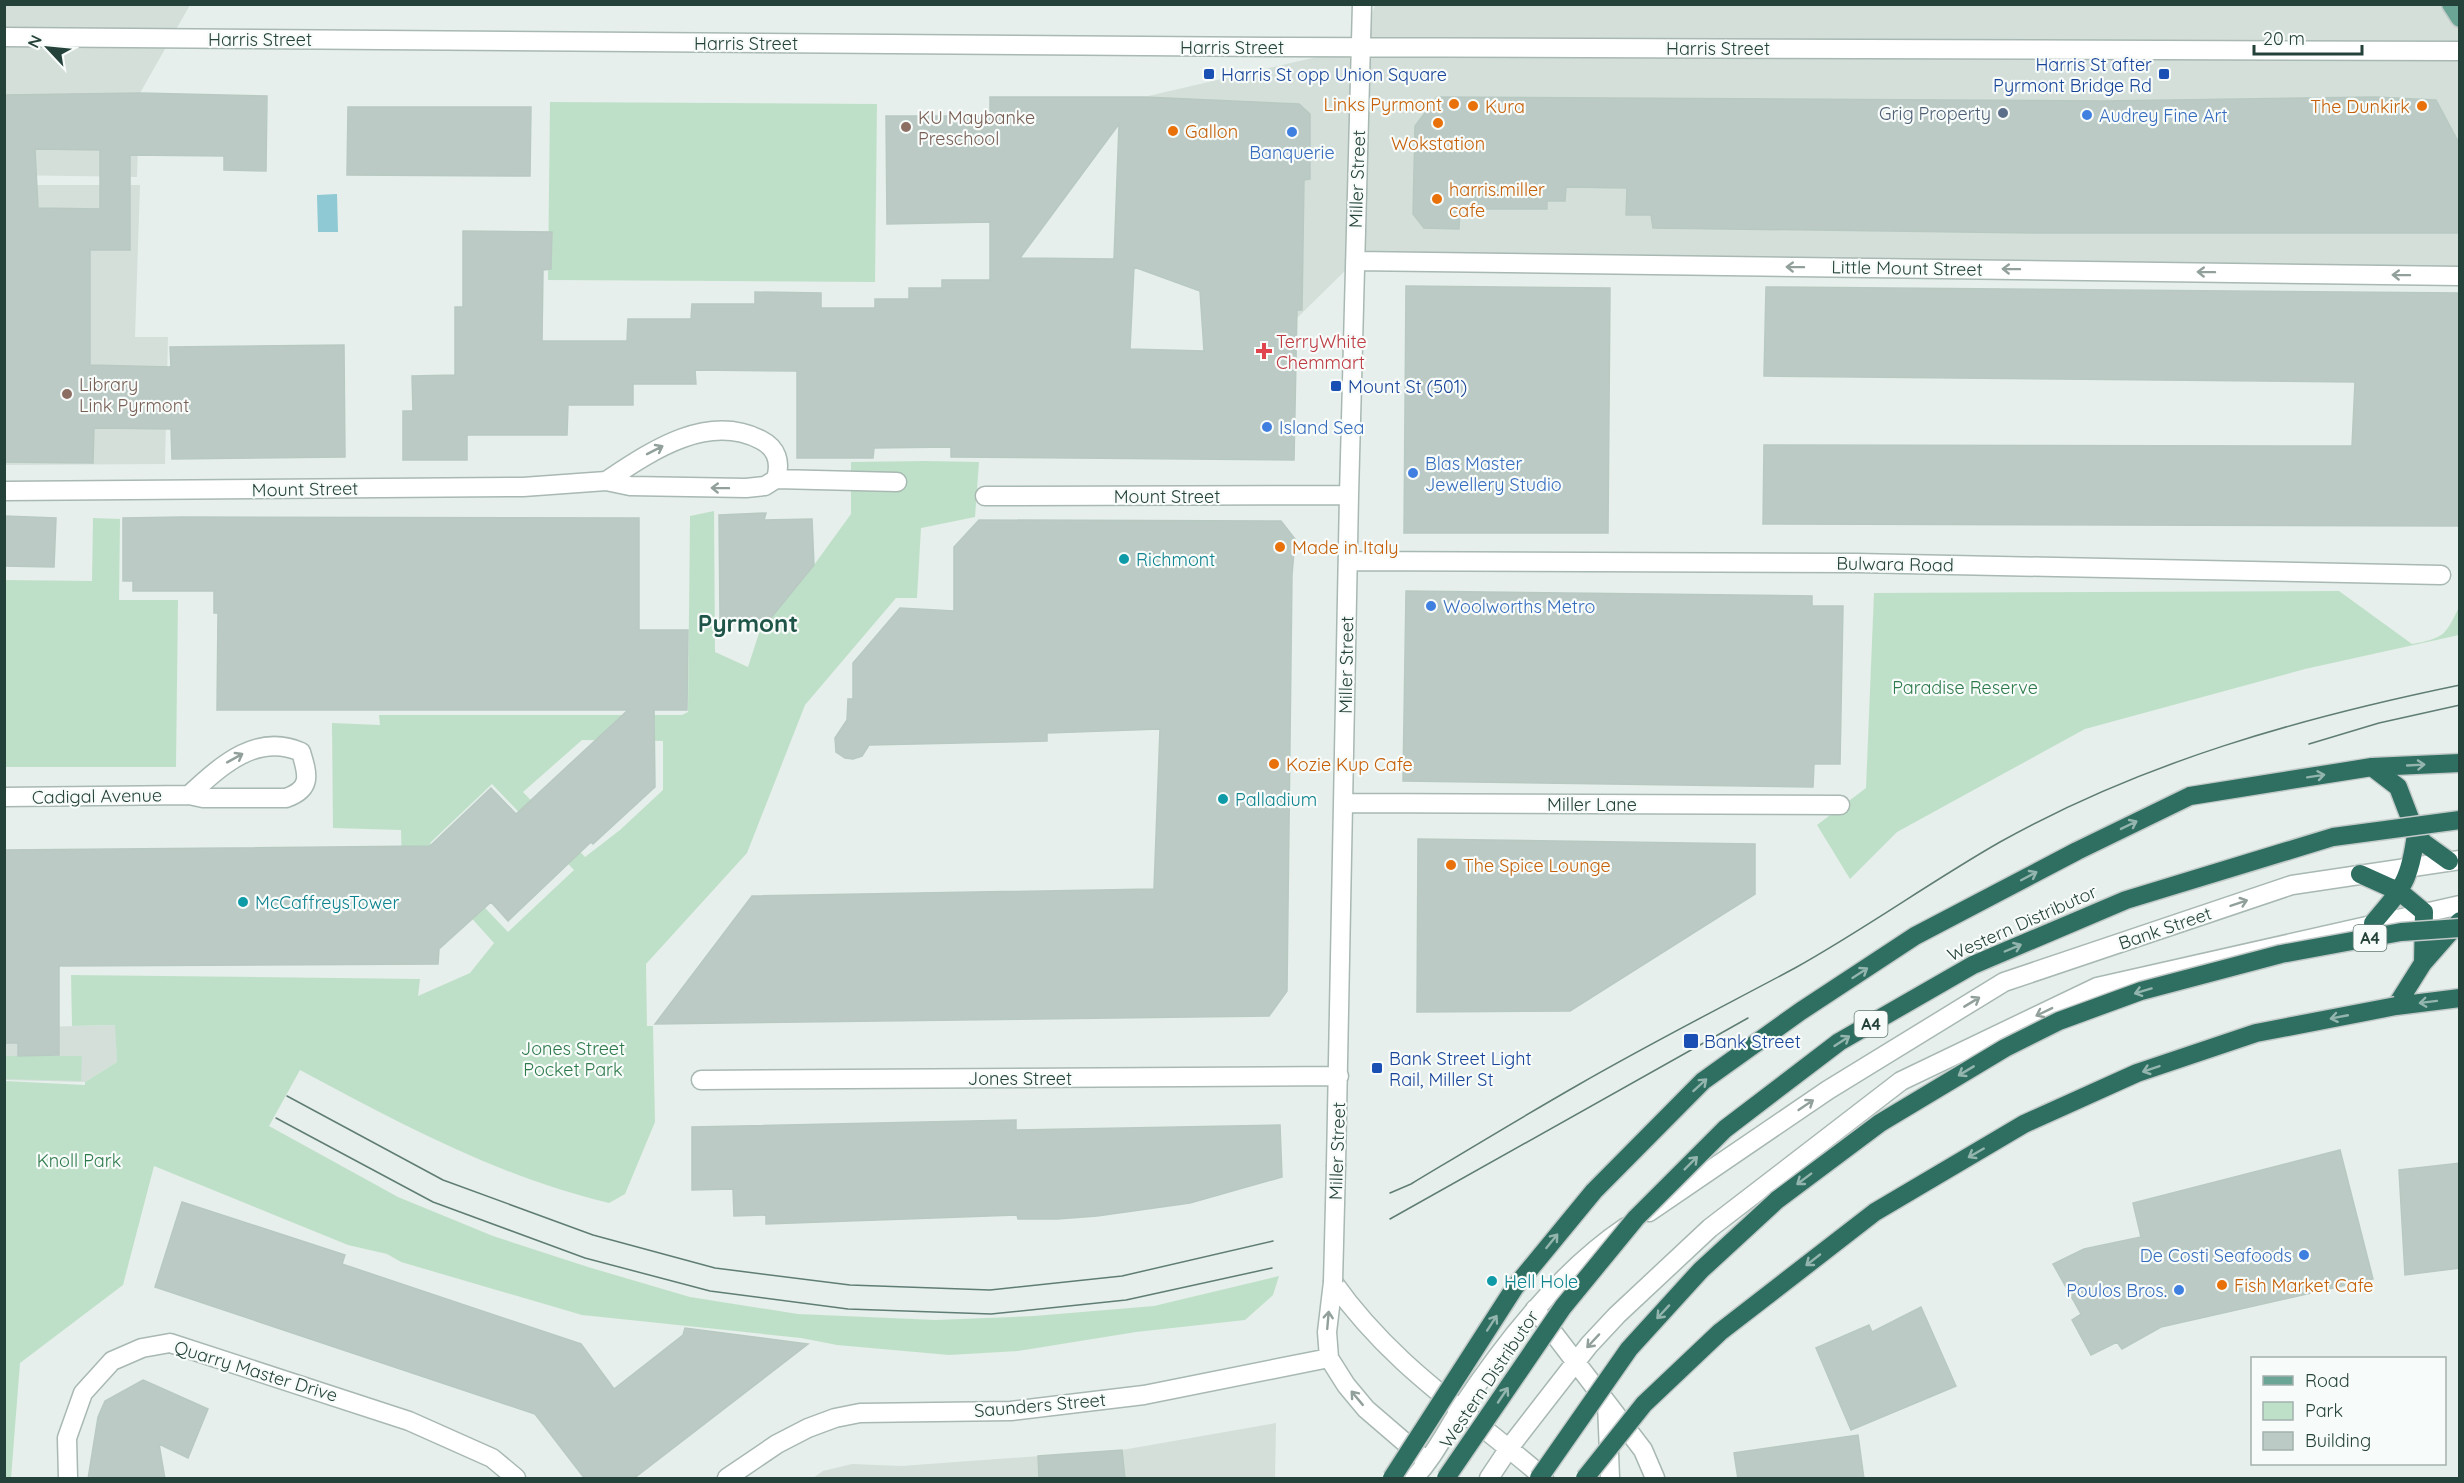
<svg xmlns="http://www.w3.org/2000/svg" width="2464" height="1483" font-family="Quicksand,sans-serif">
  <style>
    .built { fill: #d4dfda }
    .green { fill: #bfe0c8; fill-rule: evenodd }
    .water { fill: #8ec9d4 }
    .building { fill: #bbcac4; stroke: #b8c9c2; stroke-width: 1.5; fill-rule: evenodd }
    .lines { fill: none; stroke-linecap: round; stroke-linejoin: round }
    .minor-casing { stroke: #a8b8b2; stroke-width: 21 }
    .major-casing { stroke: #c2cac8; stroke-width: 21 }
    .highway-casing { stroke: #c2cac8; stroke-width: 21 }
    .minor { stroke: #fff; stroke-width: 18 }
    .major { stroke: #6aa596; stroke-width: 18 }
    .highway { stroke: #2f6f62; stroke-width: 18 }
    .tram { stroke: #5f7d75; stroke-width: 1.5 }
    .minor-bridge-casing { stroke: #a8b8b2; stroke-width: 21; stroke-linecap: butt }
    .highway-bridge-casing { stroke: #c2cac8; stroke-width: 21; stroke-linecap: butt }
    .minor-bridge { stroke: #fff; stroke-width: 18 }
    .highway-bridge { stroke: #2f6f62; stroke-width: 18 }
    .oneway { stroke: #92a09c }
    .oneway2 { stroke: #93b5ae }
    .transit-dot { fill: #1a4fb4; stroke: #f7fbf9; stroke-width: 2 }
    .food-dot { fill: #e8710a; stroke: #f7fbf9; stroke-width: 2 }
    .service-dot { fill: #5c6f8a; stroke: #f7fbf9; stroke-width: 2 }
    .shop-dot { fill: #3f7fe0; stroke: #f7fbf9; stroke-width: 2 }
    .education-dot { fill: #8d6e63; stroke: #f7fbf9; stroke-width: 2 }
    .health-dot { fill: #e0444e; stroke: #f7fbf9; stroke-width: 2 }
    .culture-dot { fill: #0f9aa8; stroke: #f7fbf9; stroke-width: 2 }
    .labels { text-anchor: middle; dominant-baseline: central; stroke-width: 4.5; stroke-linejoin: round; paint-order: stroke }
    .shield { fill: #f7fbf9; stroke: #637a73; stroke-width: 1.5 }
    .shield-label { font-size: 16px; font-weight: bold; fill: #24423a }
    .street-label { font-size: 18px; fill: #24423a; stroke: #f7fbf9 }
    .transit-label { font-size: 18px; fill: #164399; stroke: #f7fbf9; text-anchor: start }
    .food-label { font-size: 18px; fill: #c56008; stroke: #f7fbf9; text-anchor: start }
    .service-label { font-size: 18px; fill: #4e5e75; stroke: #f7fbf9; text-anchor: end }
    .shop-label { font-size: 18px; fill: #366cbe; stroke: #f7fbf9; text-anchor: start }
    .education-label { font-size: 18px; fill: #785e54; stroke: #f7fbf9; text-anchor: start }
    .health-label { font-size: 18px; fill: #be3a42; stroke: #f7fbf9; text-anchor: start }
    .culture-label { font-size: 18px; fill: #0d838f; stroke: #f7fbf9; text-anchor: start }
    .park-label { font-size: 18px; fill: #2d7a4b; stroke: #f7fbf9 }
    .district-label { font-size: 24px; font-weight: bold; fill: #1f5548; stroke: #f7fbf9 }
  </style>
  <rect width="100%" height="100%" fill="#e6efeb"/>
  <!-- built -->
  <path class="built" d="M2451 4 2459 18V276L1355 261 1298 317 1115 234 1144 97 1360 47 1375 5Z
    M5 5H190L140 93 137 177 5 175Z
    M4 185H140L135 337H168L165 464 5 465Z
    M116 1025 117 1062 85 1082 5 1080 4 1028Z
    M1276 1423 1275 1478H813L823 1471 852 1464 901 1466 1122 1450Z"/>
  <!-- green -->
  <path class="green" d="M550 102 877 104 875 282 548 280Z
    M925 461 979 462 975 517 921 528 917 598H896L805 705 747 853 646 964 647 1026H653L655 1122 625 1194 609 1203C499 1177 399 1123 300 1070L269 1126 398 1197 493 1236 588 1267 690 1297 798 1314 936 1320 1034 1316 1154 1306 1279 1276 1273 1295 1245 1320 1136 1332 1018 1351 949 1355 837 1345 801 1338 582 1315 401 1262 387 1254 348 1245 154 1166 123 1285 20 1363 11 1478H5V1081L85 1085V1082L117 1062 115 1025 72 1026 71 975 420 979 418 996 470 973 494 943 438 881 402 871 401 830 333 828 332 723 380 725 379 715H682L688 712 690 516 714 511 715 652 748 667 760 630 814 565 851 514V462ZM582 740 663 741V790L620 830 585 857 523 792ZM492 784 574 870 508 932 446 867 449 863 430 843Z
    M93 518 120 519 119 600H178L176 767H5V580L92 581Z
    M2339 591 2412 644C2444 638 2445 636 2459 607V635L2305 669 2085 729 1897 832 1850 879 1817 825 1866 788 1874 593Z
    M5 1056H82L81 1081 5 1079Z"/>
  <!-- water -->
  <path class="water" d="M337 194 338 232H318L317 195Z"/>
  <!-- building -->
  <path class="building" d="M140 93 267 96 266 171 224 170V156L130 155V250H90V365L171 367 170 347 344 345 345 457 172 459 171 429 94 428 93 463 4 462V95ZM35 149 100 150V209L38 208Z
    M990 97H1144L1299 104 1310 114V179L1304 180 1302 310H1297L1294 460 951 457V447L874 448 873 458H797V371L695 370 696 384H633V405H568L567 435H467V460H403V411H413L412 376 455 375V307H463V231L552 232 551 269 543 270 542 341H627L628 319H691L692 304H755V292L821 293V308H875V299H909V288H942V280H990V222L887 224 886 116H990ZM1119 124 1114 259 1020 258ZM1134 267 1200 291 1204 351 1130 349Z
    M1437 97 2104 101 2375 97 2436 100 2460 145V233H2039L1653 228 1651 215H1626L1627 188 1566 187 1565 201H1547V209H1460L1459 229 1424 228 1413 214 1415 126Z
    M348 107H531L530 176 347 175Z
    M1406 286 1610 288 1608 533H1404Z
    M1766 287 2460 293V526L1763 524 1764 445 2352 446 2355 382 1764 376Z
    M766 513 764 520 812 519 814 565 770 619H720L719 515Z
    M4 516 56 518 54 567 4 566Z
    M182 517 639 518V630H688L687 710H654L655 787 593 844 591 842 508 921 491 902 439 949 438 964 59 966V1055L18 1056V1043H4V850L430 846 491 788 516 814 628 710H217L218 613H214V591H133V581H123V518Z
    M979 520 1281 521 1295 539 1292 575 1287 991 1269 1016 655 1024 752 896 1154 889 1160 729 1047 733V741L869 745 862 756 853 759 845 758 836 752 835 738 847 720 848 699H853V663L900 608 954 611V547Z
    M1406 591 1812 596V606H1843L1840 764H1814L1813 787 1403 781Z
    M1418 839 1755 844V894L1570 1011 1417 1012Z
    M1016 1120V1130L1280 1125 1282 1177 1190 1203 1097 1216 1057 1219H1018L1017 1215 766 1224V1215L734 1216 733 1189 692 1190V1127Z
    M2340 1150 2373 1279 2161 1327 2122 1349 2117 1342 2091 1355 2072 1320 2081 1314 2053 1264 2084 1249 2141 1237 2133 1203Z
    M2460 1163V1268L2405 1275 2399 1170Z
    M182 1202 345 1255 342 1264 581 1344 614 1389 683 1335 685 1328 808 1344 633 1479H585L535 1414 155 1287Z
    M1921 1307 1956 1386 1851 1430 1816 1348 1869 1325 1872 1332Z
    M143 1380 208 1409 188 1458 159 1444 165 1479H88L98 1417 105 1401Z
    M1858 1435 1864 1479H1738L1734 1453Z
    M1122 1450 1125 1479H1039L1038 1456Z"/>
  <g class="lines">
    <!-- minor casing -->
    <g class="minor-casing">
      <path id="minor" d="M4 37 1282 47 2460 51
        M1355 261 2460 276
        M606 481C650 452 707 412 761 440 777 448 781 462 776 479
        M4 491 523 487 606 481 630 486 746 488 765 486 776 479 897 482
        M985 496 1349 495
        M1349 561 1857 563 2441 575
        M4 797 189 795 203 798H286C312 789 308 775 301 752 256 732 220 767 189 795
        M1344 803 1840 805
        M701 1080 1339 1076
        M1336 1165 1349 495 1362 4
        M1649 1212 1828 1090 2004 982 2292 885 2460 860
        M1333 1282C1393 1367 1468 1412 1544 1478
        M1333 1282 1327 1332 1329 1358 1346 1385 1366 1409 1423 1458
        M1535 1309 1643 1450 1655 1478
        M1607 1403 1610 1478
        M68 1478 67 1438 83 1393 112 1361 142 1348 170 1343 409 1421 492 1458 516 1478
        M727 1478 777 1444 808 1428 835 1418 860 1413 1011 1411 1144 1395 1329 1358
        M1414 1478C1433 1458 1445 1433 1460 1410 1504 1343 1559 1272 1626 1227
        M1489 1478 1509 1448 1589 1345 1617 1315 1710 1228 1901 1081 2097 987 2460 905"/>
    </g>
    <!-- major casing -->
    <g class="major-casing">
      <path id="major" d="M2451 4 2460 18"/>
    </g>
    <!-- highway casing -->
    <g class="highway-casing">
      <path id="highway" d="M2372 767 2398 787 2416 834 2424 843 2449 861
        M2360 874 2400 892 2424 912 2423 963 2396 1006
        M2373 923C2403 888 2410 880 2416 834
        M2423 963 2460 921
        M2396 1006 2460 998
        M1515 1287 1594 1191 1703 1081 1801 1011 1915 936 2077 851 2190 796 2372 767 2460 763"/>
    </g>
    <!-- minor -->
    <use href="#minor" class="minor"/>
    <!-- major -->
    <use href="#major" class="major"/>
    <!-- highway -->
    <use href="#highway" class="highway"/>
    <!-- tram -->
    <path class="tram" d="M2309 744 2379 723 2460 705
      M287 1096 443 1180 593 1235 715 1268 850 1285 990 1290 1122 1276 1273 1241
      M276 1118 433 1202 585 1258 710 1291 848 1309 991 1314 1126 1300 1272 1268
      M1390 1193 1411 1184C1466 1151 1522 1117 1578 1085 1649 1044 1722 1007 1795 968 1865 929 1930 882 2000 842 2143 762 2300 718 2460 685
      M1390 1219 1748 1018"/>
    <!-- minor-bridge casing -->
    <g class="minor-bridge-casing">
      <path id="minor-bridge" d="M1333 1282 1336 1165"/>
    </g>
    <!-- highway-bridge casing -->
    <g class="highway-bridge-casing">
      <path id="highway-bridge" d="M1392 1478 1515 1287
        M1446 1478 1563 1307 1636 1218 1725 1129 1839 1042 1973 965 2126 900 2333 837 2460 820
        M1539 1478 1629 1349 1701 1270 1777 1200 1880 1123 2005 1048 2059 1021 2141 991 2281 954 2401 932 2460 928
        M1585 1478 1644 1404 1720 1332 1875 1212 2024 1124 2137 1073 2256 1033 2396 1006"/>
    </g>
    <!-- minor-bridge -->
    <use href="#minor-bridge" class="minor-bridge"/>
    <!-- highway-bridge -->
    <use href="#highway-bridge" class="highway-bridge"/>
  </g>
  <!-- one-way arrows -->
  <defs><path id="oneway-shaft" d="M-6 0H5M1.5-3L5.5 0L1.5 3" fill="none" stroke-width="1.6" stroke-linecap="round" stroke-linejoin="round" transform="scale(1.5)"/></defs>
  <g class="oneway">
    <use href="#oneway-shaft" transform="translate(1795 267) rotate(-179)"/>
    <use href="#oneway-shaft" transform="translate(2011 269) rotate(-179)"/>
    <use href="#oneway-shaft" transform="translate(2206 272) rotate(-179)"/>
    <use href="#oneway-shaft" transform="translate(2401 275) rotate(-179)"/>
    <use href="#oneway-shaft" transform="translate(655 450) rotate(-27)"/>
    <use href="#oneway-shaft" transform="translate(720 488) rotate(-179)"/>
    <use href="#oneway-shaft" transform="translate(235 758) rotate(-29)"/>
    <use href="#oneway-shaft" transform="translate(2239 903) rotate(-19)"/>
    <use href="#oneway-shaft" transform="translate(1972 1002) rotate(-31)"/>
    <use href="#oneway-shaft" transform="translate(2044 1012) rotate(154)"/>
    <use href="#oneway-shaft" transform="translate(1806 1105) rotate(-34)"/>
    <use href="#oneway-shaft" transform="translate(1328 1320) rotate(-85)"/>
    <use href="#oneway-shaft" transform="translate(1593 1341) rotate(133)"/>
    <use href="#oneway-shaft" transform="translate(1357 1398) rotate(-130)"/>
  </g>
  <g class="oneway2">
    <use href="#oneway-shaft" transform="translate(2416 765) rotate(-3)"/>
    <use href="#oneway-shaft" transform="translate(2316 776) rotate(-9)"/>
    <use href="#oneway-shaft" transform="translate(2129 825) rotate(-26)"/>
    <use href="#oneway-shaft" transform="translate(2029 876) rotate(-28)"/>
    <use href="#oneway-shaft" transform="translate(2013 948) rotate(-23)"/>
    <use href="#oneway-shaft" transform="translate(1860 973) rotate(-33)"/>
    <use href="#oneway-shaft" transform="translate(2143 991) rotate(163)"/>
    <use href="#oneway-shaft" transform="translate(2428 1002) rotate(173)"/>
    <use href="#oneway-shaft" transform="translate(2339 1017) rotate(169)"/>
    <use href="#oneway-shaft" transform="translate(1842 1041) rotate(-33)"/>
    <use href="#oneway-shaft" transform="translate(2151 1069) rotate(161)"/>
    <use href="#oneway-shaft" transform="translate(1966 1071) rotate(149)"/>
    <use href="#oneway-shaft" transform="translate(1700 1085) rotate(-42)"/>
    <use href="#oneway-shaft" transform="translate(1976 1153) rotate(150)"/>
    <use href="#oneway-shaft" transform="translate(1691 1163) rotate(-45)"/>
    <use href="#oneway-shaft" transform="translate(1804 1179) rotate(143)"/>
    <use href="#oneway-shaft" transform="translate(1552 1241) rotate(-51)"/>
    <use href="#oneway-shaft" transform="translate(1813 1260) rotate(142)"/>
    <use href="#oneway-shaft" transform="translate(1663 1312) rotate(133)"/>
    <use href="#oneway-shaft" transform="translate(1492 1323) rotate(-57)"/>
    <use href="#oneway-shaft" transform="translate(1503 1395) rotate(-56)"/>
  </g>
  <!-- markers -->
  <g class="transit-dot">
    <rect x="1203" y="68" width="12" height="12" rx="3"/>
    <rect x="2158" y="68" width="12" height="12" rx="3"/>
    <rect x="1330" y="380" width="12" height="12" rx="3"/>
    <rect x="1683" y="1033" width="16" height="16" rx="3"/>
    <rect x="1371" y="1062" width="12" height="12" rx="3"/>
  </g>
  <g class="food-dot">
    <circle cx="1454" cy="104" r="6"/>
    <circle cx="1473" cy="106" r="6"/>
    <circle cx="2422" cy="106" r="6"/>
    <circle cx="1438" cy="123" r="6"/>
    <circle cx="1173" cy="131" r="6"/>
    <circle cx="1437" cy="199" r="6"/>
    <circle cx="1280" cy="547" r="6"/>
    <circle cx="1274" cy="764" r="6"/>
    <circle cx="1451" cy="865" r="6"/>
    <circle cx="2222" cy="1285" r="6"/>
  </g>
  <circle class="service-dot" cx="2003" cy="113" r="6"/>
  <g class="shop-dot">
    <circle cx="2087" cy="115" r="6"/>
    <circle cx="1292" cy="132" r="6"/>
    <circle cx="1267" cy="427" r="6"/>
    <circle cx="1413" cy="473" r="6"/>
    <circle cx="1431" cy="606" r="6"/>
    <circle cx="2304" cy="1255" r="6"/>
    <circle cx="2179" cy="1290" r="6"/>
  </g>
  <g class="education-dot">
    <circle cx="906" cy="127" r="6"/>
    <circle cx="67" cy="394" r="6"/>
  </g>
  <path class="health-dot" d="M1261 342h6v6h6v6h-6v6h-6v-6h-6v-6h6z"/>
  <g class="culture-dot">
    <circle cx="1124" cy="559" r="6"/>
    <circle cx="1223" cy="799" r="6"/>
    <circle cx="243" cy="902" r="6"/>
    <circle cx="1492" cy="1281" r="6"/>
  </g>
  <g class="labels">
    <!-- shield labels -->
    <g class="shield">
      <rect x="2353.5" y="925" width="33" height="26" rx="4.5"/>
      <rect x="1854.5" y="1011" width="33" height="26" rx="4.5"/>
    </g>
    <g class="shield-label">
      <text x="2370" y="938">A4</text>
      <text x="1871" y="1024">A4</text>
    </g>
    <!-- street labels -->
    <g class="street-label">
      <text x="260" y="39">Harris Street</text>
      <text x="746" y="43">Harris Street</text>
      <text x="1232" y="47">Harris Street</text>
      <text x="1718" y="48">Harris Street</text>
      <text transform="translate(1357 179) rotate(-88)">Miller Street</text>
      <text transform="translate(1907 268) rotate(1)">Little Mount Street</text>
      <text transform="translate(305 489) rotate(-1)">Mount Street</text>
      <text x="1167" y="496">Mount Street</text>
      <text transform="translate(1895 564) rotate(1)">Bulwara Road</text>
      <text transform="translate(1346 665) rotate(-89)">Miller Street</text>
      <text transform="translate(97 796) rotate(-1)">Cadigal Avenue</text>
      <text x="1592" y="804">Miller Lane</text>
      <text transform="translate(2022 923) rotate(-24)">Western Distributor</text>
      <text transform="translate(2165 928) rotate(-19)">Bank Street</text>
      <text x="1020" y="1078">Jones Street</text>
      <text transform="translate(1337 1151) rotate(-88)">Miller Street</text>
      <text transform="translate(256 1371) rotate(17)">Quarry Master Drive</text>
      <text transform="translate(1489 1379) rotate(-56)">Western Distributor</text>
      <text transform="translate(1040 1405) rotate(-5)">Saunders Street</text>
    </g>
    <!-- transit labels -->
    <g class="transit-label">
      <text x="2152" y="64" text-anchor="end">Harris St after<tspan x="2152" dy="21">Pyrmont Bridge Rd</tspan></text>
      <text x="1221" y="74">Harris St opp Union Square</text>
      <text x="1348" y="386">Mount St (501)</text>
      <text x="1704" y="1041">Bank Street</text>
      <text x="1389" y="1058">Bank Street Light<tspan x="1389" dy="21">Rail, Miller St</tspan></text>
    </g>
    <!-- food labels -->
    <g class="food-label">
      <text x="1442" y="104" text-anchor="end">Links Pyrmont</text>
      <text x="1485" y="106">Kura</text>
      <text x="2410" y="106" text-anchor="end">The Dunkirk</text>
      <text x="1185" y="131">Gallon</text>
      <text x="1438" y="143" text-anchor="middle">Wokstation</text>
      <text x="1449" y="189">harris.miller<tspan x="1449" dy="21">cafe</tspan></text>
      <text x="1292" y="547">Made in Italy</text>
      <text x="1286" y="764">Kozie Kup Cafe</text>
      <text x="1463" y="865">The Spice Lounge</text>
      <text x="2234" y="1285">Fish Market Cafe</text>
    </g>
    <!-- service labels -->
    <g class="service-label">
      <text x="1991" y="113">Grig Property</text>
    </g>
    <!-- shop labels -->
    <g class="shop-label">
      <text x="2099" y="115">Audrey Fine Art</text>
      <text x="1292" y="152" text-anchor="middle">Banquerie</text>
      <text x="1279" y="427">Island Sea</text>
      <text x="1425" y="463">Blas Master<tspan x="1425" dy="21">Jewellery Studio</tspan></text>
      <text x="1443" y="606">Woolworths Metro</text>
      <text x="2292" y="1255" text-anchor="end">De Costi Seafoods</text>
      <text x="2167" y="1290" text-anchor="end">Poulos Bros.</text>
    </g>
    <!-- education labels -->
    <g class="education-label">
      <text x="918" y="117">KU Maybanke<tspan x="918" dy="21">Preschool</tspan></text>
      <text x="79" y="384">Library<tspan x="79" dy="21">Link Pyrmont</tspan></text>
    </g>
    <!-- health labels -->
    <g class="health-label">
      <text x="1276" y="341">TerryWhite<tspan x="1276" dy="21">Chemmart</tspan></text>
    </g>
    <!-- culture labels -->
    <g class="culture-label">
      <text x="1136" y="559">Richmont</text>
      <text x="1235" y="799">Palladium</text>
      <text x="255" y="902">McCaffreysTower</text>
      <text x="1504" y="1281">Hell Hole</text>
    </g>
    <!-- park labels -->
    <g class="park-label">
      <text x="1965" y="687">Paradise Reserve</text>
      <text x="573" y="1048">Jones Street<tspan x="573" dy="21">Pocket Park</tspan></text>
      <text x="79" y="1160">Knoll Park</text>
    </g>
    <!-- district labels -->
    <g class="district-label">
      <text x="748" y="623">Pyrmont</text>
    </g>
  </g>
  <!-- border -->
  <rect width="2464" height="1483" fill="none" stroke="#24423a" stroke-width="12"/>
  <!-- legend -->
  <rect x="2251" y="1357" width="195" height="108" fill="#f7fbf9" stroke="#a3b1ad" stroke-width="1.5"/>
  <rect x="2263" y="1376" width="30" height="9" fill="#6aa596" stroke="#a3b1ad" stroke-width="1.5"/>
  <text x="2305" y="1387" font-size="18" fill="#24423a">Road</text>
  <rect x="2263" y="1402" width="30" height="18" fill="#bfe0c8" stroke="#a3b1ad" stroke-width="1.5"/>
  <text x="2305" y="1417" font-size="18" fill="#24423a">Park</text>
  <rect x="2263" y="1432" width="30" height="18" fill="#bbcac4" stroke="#a3b1ad" stroke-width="1.5"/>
  <text x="2305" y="1447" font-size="18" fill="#24423a">Building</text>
  <!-- north arrow -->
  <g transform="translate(48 48) rotate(296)" stroke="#f7fbf9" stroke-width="4.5" paint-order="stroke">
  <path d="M0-4.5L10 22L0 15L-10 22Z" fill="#24423a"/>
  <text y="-9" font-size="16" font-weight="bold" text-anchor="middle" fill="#24423a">N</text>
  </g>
  <!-- scale -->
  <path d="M2254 45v9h108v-9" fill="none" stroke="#24423a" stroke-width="3"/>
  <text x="2263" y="45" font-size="18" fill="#24423a" stroke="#f7fbf9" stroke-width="4.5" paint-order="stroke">20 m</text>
</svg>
